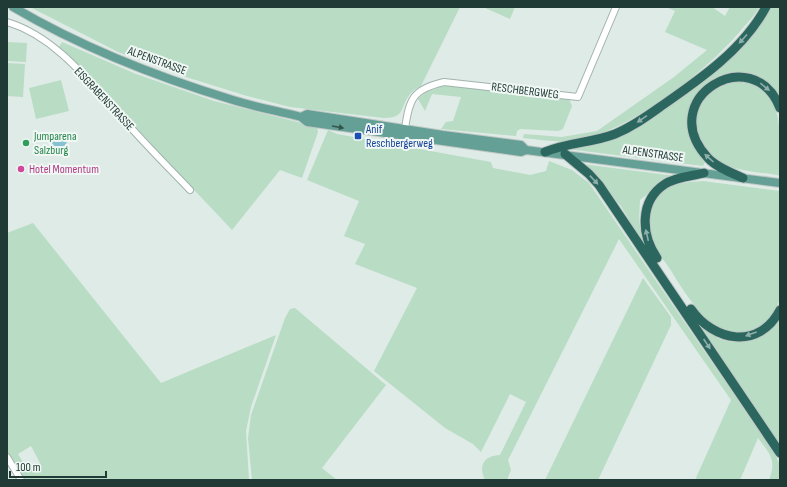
<svg xmlns="http://www.w3.org/2000/svg" width="787" height="487" font-family="'Sofia Sans Condensed',sans-serif">
  <style>
    .green { fill: #b8dcc4 }
    .water { fill: #87c0d0 }
    .lines { fill: none; stroke-linecap: round; stroke-linejoin: round }
    .minor-casing { stroke: #a2b3ad; stroke-width: 8 }
    .major-casing { stroke: #c1c8c6; stroke-width: 10 }
    .highway-casing { stroke: #c1c8c6; stroke-width: 11 }
    .minor { stroke: #fff; stroke-width: 6 }
    .major { stroke: #64a095; stroke-width: 8 }
    .highway { stroke: #2c675f; stroke-width: 9 }
    .oneway { fill: #8eafaa }
    .oneway2 { fill: #31544d }
    .transit-dot { fill: #1a4fb4; stroke: #f0f7f4; stroke-width: 1.5 }
    .leisure-dot { fill: #2e9e5b; stroke: #f0f7f4; stroke-width: 1.5 }
    .hotel-dot { fill: #d1479c; stroke: #f0f7f4; stroke-width: 1.5 }
    .labels { text-anchor: middle; dominant-baseline: central; stroke-width: 4; stroke-linejoin: round; paint-order: stroke }
    .street-label { font-size: 12px; fill: #203b35; stroke: #f0f7f4 }
    .transit-label { font-size: 12px; fill: #164399; stroke: #f0f7f4; text-anchor: start }
    .leisure-label { font-size: 12px; fill: #27864d; stroke: #f0f7f4; text-anchor: start }
    .hotel-label { font-size: 12px; fill: #b23c85; stroke: #f0f7f4; text-anchor: start }
  </style>
  <rect width="100%" height="100%" fill="#dfebe6"/>
  <!-- green -->
  <path class="green" d="M30 7H460L421 86C418 88 413 90 411 93 399 106 407 118 384 118L290 107 247 96 189 78 118 52Z
    M483 7H515L510 19Z
    M666 7H712L725 16 730 7H759C755 15 748 22 742 29 708 70 636 126 584 139 564 144 543 140 523 138L524 134 562 137 597 131 674 77 707 50 665 32 675 11Z
    M769 7H779L780 101C745 36 665 93 693 145 696 151 701 157 705 162L703 166 568 149 590 145 690 90Z
    M7 42 27 43 26 62 7 61Z
    M62 42 136 74 214 101 317 127 318 132 302 178 280 170 232 230 164 158 98 85 59 47Z
    M7 63 25 64 23 97 7 96Z
    M61 80 69 111 36 119 29 88Z
    M726 81C787 79 780 129 780 176 760 171 739 173 721 162 694 148 687 111 710 90 714 86 721 84 726 81Z
    M454 85 558 97 569 99 572 106 563 129 558 131 520 129 517 131 516 136 441 129 446 122 453 121 461 97 432 94 425 111 418 99C429 89 439 86 454 85Z
    M328 130 337 134 491 162 493 168 530 175 546 171 549 161 572 170 589 183 776 456 780 465V480H769C777 460 770 454 758 438L740 480H695L731 400 619 239 508 460 511 470 507 480H485C478 465 484 456 500 455L526 402 510 394 481 452 473 444 445 428 374 371 417 288 355 264 365 244 344 236 359 201 307 180Z
    M582 164 675 176 660 184 640 200 639 222 645 242 643 243 621 206Z
    M703 181 780 191C780 216 780 241 780 267 780 276 782 287 780 297 778 309 768 322 757 327 720 347 696 309 678 282 675 278 673 273 670 269 664 260 658 254 653 244 645 226 647 198 667 188 679 183 690 182 703 181Z
    M33 223 161 383 276 335 251 407 246 431 249 480H23L18 469 33 466 40 463 31 446 18 454 24 464H16L7 451V233Z
    M643 278 671 317V325L598 480H545Z
    M295 308 386 385 322 468 337 480H252L248 438 251 415 285 318 290 309Z
    M780 316V445L699 325 719 339 731 342 758 337Z"/>
  <!-- water -->
  <path class="water" d="M51 140a8 8 0 1 1 16 0a8 8 0 1 1-16 0Z"/>
  <g class="lines">
    <!-- minor casing -->
    <g class="minor-casing">
      <path id="minor" d="M7 22C57 37 91 84 125 121 146 145 168 167 190 190
        M405 129C409 99 413 89 444 82L578 97 616 7
        M7 457 21 480"/>
    </g>
    <!-- major casing -->
    <g class="major-casing">
      <path id="major" d="M13 7C81 47 157 77 233 100 255 107 278 111 301 117L307 122 521 152 526 150 780 183
        M301 117 307 114 443 135 521 145 526 150"/>
    </g>
    <!-- highway casing -->
    <g class="highway-casing">
      <path id="highway" d="M545 152C568 142 592 143 615 134 632 127 646 117 660 107 699 80 743 50 766 7
        M565 154 589 174 599 185 780 453
        M743 178C732 173 716 167 708 158 653 99 753 39 780 108
        M657 258C641 235 639 201 665 184 676 177 692 176 704 173
        M691 309C714 342 759 350 780 310"/>
    </g>
    <!-- minor -->
    <use href="#minor" class="minor"/>
    <!-- major -->
    <use href="#major" class="major"/>
    <!-- highway -->
    <use href="#highway" class="highway"/>
  </g>
  <!-- one-way arrows -->
  <defs><path id="oneway-solid" d="M-6-.8H1V-3.2L6.5 0L1 3.2V.8H-6Z"/></defs>
  <g class="oneway">
    <use href="#oneway-solid" transform="translate(743 39) rotate(132)"/>
    <use href="#oneway-solid" transform="translate(765 87) rotate(39)"/>
    <use href="#oneway-solid" transform="translate(642 119) rotate(146)"/>
    <use href="#oneway-solid" transform="translate(709 158) rotate(-138)"/>
    <use href="#oneway-solid" transform="translate(594 180) rotate(47)"/>
    <use href="#oneway-solid" transform="translate(647 235) rotate(-103)"/>
    <use href="#oneway-solid" transform="translate(751 334) rotate(160)"/>
    <use href="#oneway-solid" transform="translate(707 344) rotate(56)"/>
  </g>
  <use class="oneway2" href="#oneway-solid" transform="translate(338 127) rotate(10)"/>
  <!-- markers -->
  <rect class="transit-dot" x="354" y="132" width="8" height="8" rx="2"/>
  <circle class="leisure-dot" cx="26" cy="143" r="4"/>
  <circle class="hotel-dot" cx="21" cy="169" r="4"/>
  <g class="labels">
    <!-- street labels -->
    <g class="street-label">
      <text transform="translate(157 61) rotate(20)">ALPENSTRASSE</text>
      <text transform="translate(525 91) rotate(7)">RESCHBERGWEG</text>
      <text transform="translate(104 99) rotate(47)">EISGRABENSTRASSE</text>
      <text transform="translate(653 154) rotate(8)">ALPENSTRASSE</text>
    </g>
    <!-- transit labels -->
    <g class="transit-label">
      <text x="366" y="129">Anif<tspan x="366" dy="14">Reschbergerweg</tspan></text>
    </g>
    <!-- leisure labels -->
    <g class="leisure-label">
      <text x="34" y="136">Jumparena<tspan x="34" dy="14">Salzburg</tspan></text>
    </g>
    <!-- hotel labels -->
    <g class="hotel-label">
      <text x="29" y="169">Hotel Momentum</text>
    </g>
  </g>
  <!-- border -->
  <rect width="787" height="487" fill="none" stroke="#203b35" stroke-width="16"/>
  <!-- scale -->
  <path d="M10 471v6h96v-6" fill="none" stroke="#203b35" stroke-width="2"/>
  <text x="16" y="471" font-size="12" fill="#203b35" stroke="#f0f7f4" stroke-width="3" paint-order="stroke">100 m</text>
</svg>
